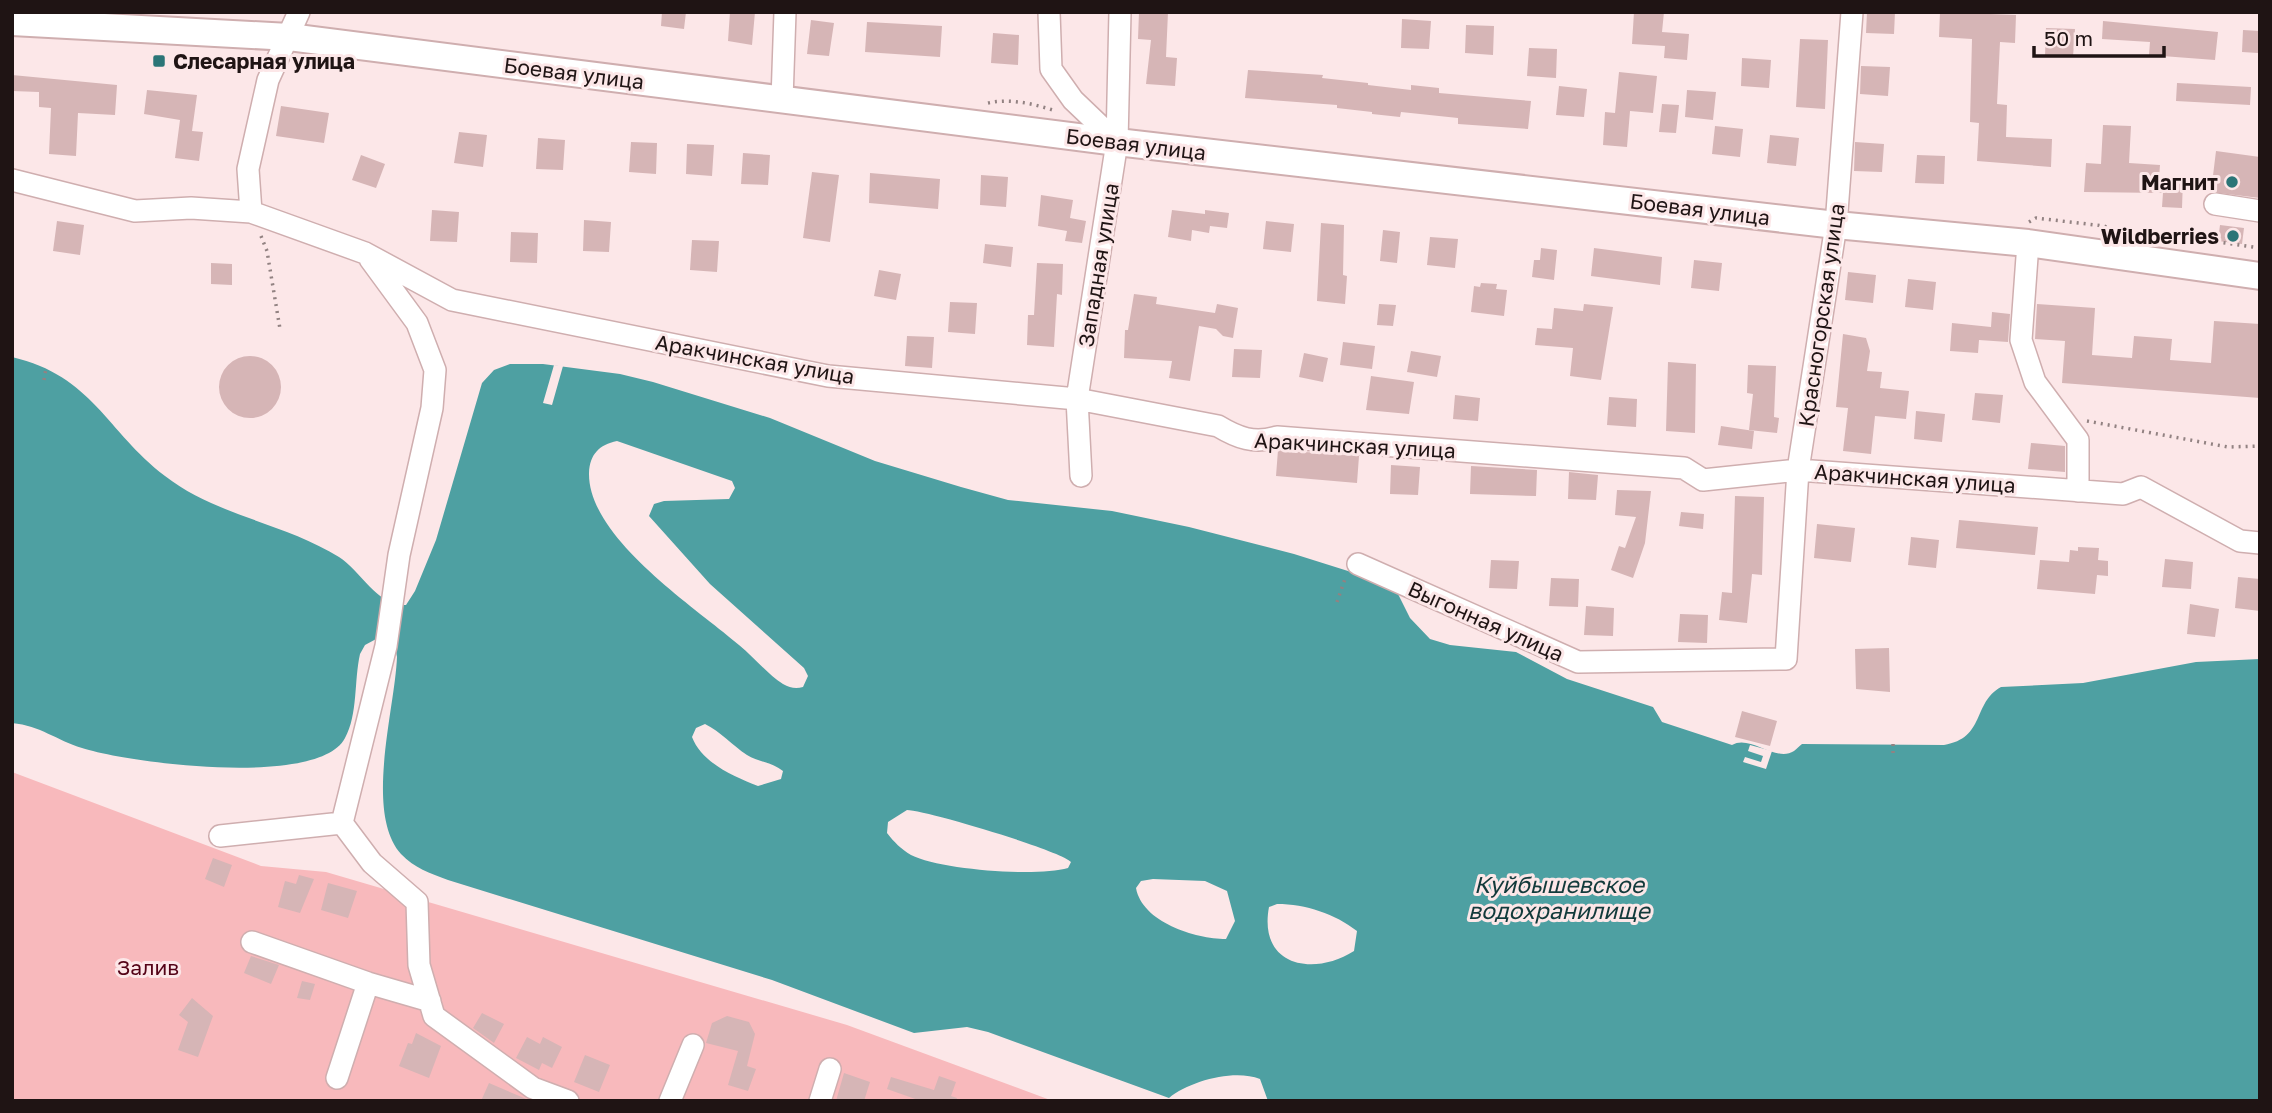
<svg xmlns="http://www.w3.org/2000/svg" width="2272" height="1113" font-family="'Golos Text',sans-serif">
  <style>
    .green { fill: #f8b9bc }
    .water { fill: #4ea0a2; fill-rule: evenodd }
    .pier { fill: #fce7e8 }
    .building { fill: #d6b5b6 }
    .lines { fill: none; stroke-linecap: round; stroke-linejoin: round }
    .minor-casing { stroke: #cfaeaf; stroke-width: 24 }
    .major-casing { stroke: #cfaeaf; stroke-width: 30 }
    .path { stroke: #928282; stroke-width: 3.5; stroke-dasharray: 2 5; stroke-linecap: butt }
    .minor { stroke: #fff; stroke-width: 21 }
    .major { stroke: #fff; stroke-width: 26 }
    .poi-dot { fill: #2b7577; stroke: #fce7e8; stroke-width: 2.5 }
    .labels { text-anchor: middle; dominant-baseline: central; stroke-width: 6; stroke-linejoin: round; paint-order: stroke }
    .poi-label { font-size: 21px; font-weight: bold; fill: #1f1414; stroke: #fce7e8; text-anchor: end }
    .street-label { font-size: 21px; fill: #1f1414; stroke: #fce7e8 }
    .park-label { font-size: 21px; fill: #540317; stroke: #fce7e8 }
    .water-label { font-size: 23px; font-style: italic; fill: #123a3b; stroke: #fce7e8 }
  </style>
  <rect width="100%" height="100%" fill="#fce7e8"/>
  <!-- green -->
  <path class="green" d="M12 772 261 866 326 872 847 1025 1053 1101H12Z"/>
  <!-- water -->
  <path class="water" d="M12 357C93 376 106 431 165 476 216 516 285 523 339 557 361 571 378 607 406 605L415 591 436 540 482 383 494 370 510 364H543L620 374 653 382 770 418 875 461 961 487 1008 500 1112 511 1189 527 1294 554 1348 571 1398 594 1410 618 1430 639 1450 645 1516 652 1567 679 1653 707 1662 722 1732 745C1750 734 1776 763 1794 751 1797 749 1799 746 1802 744L1944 745C1986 738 1972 703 2001 687L2083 683 2196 662 2260 659V1101H1268L1260 1079C1234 1069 1190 1081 1169 1098L988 1032 967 1027 914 1033 772 980 448 880C430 873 414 868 401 854 364 812 395 709 397 657L395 646 378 638 365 645 360 654C354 680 358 715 345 738 319 788 128 763 82 748 56 740 41 726 12 723ZM617 441 732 481 735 488 729 499 664 501 654 504 649 516 710 584 804 668 808 676 803 687C796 689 790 688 783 684 767 674 754 657 739 645 695 607 588 538 589 473 590 454 599 445 617 441ZM705 724C721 732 732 745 747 755 758 762 772 762 783 771L781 779 758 786C733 776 702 763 692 737L696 728ZM907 810C925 810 1062 851 1071 862L1068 868C1036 877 941 870 911 855 901 849 894 842 887 833L888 822ZM1153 879 1205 881 1227 891 1235 921 1226 939C1195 939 1142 922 1136 888L1141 881ZM1277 904C1306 904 1335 914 1357 931L1354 951C1313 977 1258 966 1269 907Z"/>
  <!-- pier -->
  <path class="pier" d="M554 365 563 366 552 405 543 403Z
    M1750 745 1772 751 1766 769 1743 762 1745 757 1761 762 1763 756 1748 751Z"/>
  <!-- building -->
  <path class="building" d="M662 12H686L684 29 661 26Z
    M730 12H755L752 45 728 41Z
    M1139 12H1168L1166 57 1177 58 1175 86 1146 84 1151 40 1138 39Z
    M1634 12H1664L1662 32 1689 34 1687 60 1664 58 1665 46 1632 44Z
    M1867 12H1895L1894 34 1866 33Z
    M1940 12 2016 15 2015 43 2000 42 1997 104 2007 105 2006 137 2052 139 2051 167 1977 161 1979 123 1970 122 1972 39 1939 37Z
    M1402 19 1431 21 1429 49 1401 48Z
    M811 20 834 23 829 56 807 54Z
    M2103 21 2218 32 2215 60 2149 55 2150 42 2102 39Z
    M867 22 942 26 940 57 865 52Z
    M1466 25 1494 26 1493 55 1465 53Z
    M2046 28 2075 29 2073 57 2045 56Z
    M2243 30 2260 31 2258 53 2242 52Z
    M993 33 1019 35 1018 65 991 63Z
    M1800 39 1828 40 1825 109 1796 107Z
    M1529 48 1557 49 1556 78 1527 76Z
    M1742 58 1771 60 1769 88 1741 86Z
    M1861 66 1890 67 1888 96 1860 94Z
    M1248 70 1323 75 1322 78 1368 83V85L1411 90V85L1439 88V93L1531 101 1528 129 1458 124V118L1401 112 1400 117 1372 114V112L1337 108V105L1245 98Z
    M1619 72 1657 76 1653 113 1630 111 1627 147 1603 145 1605 112 1615 113Z
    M12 75 117 85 115 115 78 113 76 156 49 154 51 108 39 107V92L12 91Z
    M2177 83 2251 87 2250 105 2176 101Z
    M1559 86 1587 89 1584 117 1556 115Z
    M147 90 197 95 192 131 203 132 199 161 175 158 180 120 144 114Z
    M1687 90 1716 92 1713 120 1685 117Z
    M1662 104 1679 105 1676 133 1659 132Z
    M281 106 329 113 324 143 276 136Z
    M2103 125 2131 126 2129 163 2160 165 2159 178 2183 179 2182 208 2162 207 2163 193 2084 192 2086 163 2101 164Z
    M1715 126 1743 129 1740 157 1712 154Z
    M459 132 487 135 483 167 454 163Z
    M1770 135 1799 138 1796 166 1767 163Z
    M538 138 565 140 563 170 536 169Z
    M631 142 657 143 656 174 629 172Z
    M1855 142 1884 144 1882 172 1854 171Z
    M687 144 714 145 712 176 686 174Z
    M2216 151 2260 157V198L2211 192Z
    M743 153 770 155 768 185 741 184Z
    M361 155 385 164 376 188 352 180Z
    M1917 155 1945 156 1944 184 1915 183Z
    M812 172 839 175 830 242 803 238Z
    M870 173 940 179 938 209 869 203Z
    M981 175 1008 177 1006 207 980 205Z
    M1041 195 1073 200 1070 218 1086 221 1082 243 1065 241 1067 231 1038 226Z
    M432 210 459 212 457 242 430 241Z
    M1172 210 1205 214V210L1229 213 1227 228 1210 226 1209 233 1192 230 1191 241 1168 237Z
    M584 220 611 222 609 252 583 251Z
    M57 221 84 225 80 255 53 251Z
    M1266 221 1294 224 1291 252 1263 249Z
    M1321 223 1344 225 1343 275 1347 276 1345 304 1317 301Z
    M2220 225 2244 228 2242 244 2218 241Z
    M1383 230 1400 232 1397 263 1380 261Z
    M511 232 538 233 537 263 510 262Z
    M1430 237 1458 239 1455 268 1427 265Z
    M692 240 719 241 717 272 690 270Z
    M985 244 1013 247 1011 267 983 263Z
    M1541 248 1557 250 1554 280 1532 277 1534 260H1540Z
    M1594 248 1662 257 1660 285 1591 276Z
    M1694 260 1722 263 1719 291 1691 288Z
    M211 263 232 264V285L211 284Z
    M1037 263 1063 264 1062 295 1057 294 1054 347 1027 345 1028 315H1034Z
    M879 270 901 274 896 300 874 296Z
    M1848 272 1876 275 1873 303 1845 300Z
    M1908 279 1936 282 1933 310 1905 307Z
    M1481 283 1497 284 1496 289 1507 290 1504 316 1471 312 1474 286 1480 287Z
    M1134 294 1157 297 1156 304 1215 313 1217 304 1238 308 1233 338 1223 336 1216 329 1199 326 1190 381 1169 378 1172 361 1124 358 1125 330H1128Z
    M950 302 977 303 975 334 948 332Z
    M1379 304 1396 305 1393 326 1377 325Z
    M1584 304 1613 307 1601 380 1570 376 1573 348 1535 345 1537 328 1552 329 1554 308 1583 311Z
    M2037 304 2095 308 2092 355 2132 358 2134 336 2172 339 2170 360 2211 363 2214 321 2260 324V398L2062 383 2065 341 2035 339Z
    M1992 312 2010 314 2008 342 1979 340 1978 353 1950 351 1952 323 1991 327Z
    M1843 334 1866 338 1870 351 1867 371 1882 372 1880 388 1909 391 1906 419 1875 416 1871 454 1843 451 1848 408 1836 407Z
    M907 336 934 337 932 368 905 366Z
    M1343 342 1375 346 1372 369 1340 365Z
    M1234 349 1262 350 1260 378 1232 377Z
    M1411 351 1441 356 1437 377 1407 372Z
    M1304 353 1328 358 1323 382 1299 377Z
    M219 387a31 31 0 1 1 62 0a31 31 0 1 1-62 0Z
    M1668 362 1696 364 1695 433 1666 431Z
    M1748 365 1776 366 1774 417 1779 418 1777 433 1749 430 1753 394 1747 393Z
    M1371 376 1414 382 1409 414 1366 410Z
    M1975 393 2003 395 2000 423 1972 420Z
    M1455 395 1480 398 1478 421 1453 419Z
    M1609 397 1637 399 1636 427 1607 425Z
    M1916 411 1945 414 1942 442 1914 439Z
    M1721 426 1754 431 1752 449 1718 445Z
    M2031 443 2065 446V472L2028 469Z
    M1278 450 1359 456 1357 483 1276 476Z
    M1391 465 1420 467 1418 495 1390 494Z
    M1471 466 1537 470 1536 496 1470 494Z
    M1569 472 1598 475 1596 500 1568 499Z
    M1617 490 1651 491 1645 543 1633 578 1611 570 1619 546 1625 548 1636 517 1615 515Z
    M1735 496 1764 497 1762 575 1752 574 1747 623 1719 620 1722 592 1732 593Z
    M1681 512 1704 514 1703 529 1679 526Z
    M1959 520 2038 527 2035 555 1956 548Z
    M1817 524 1855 528 1851 562 1814 558Z
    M1911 537 1939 540 1936 568 1908 565Z
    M2078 547 2099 548 2098 560 2108 561V576L2097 575 2095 594 2037 589 2040 560 2069 562 2070 550 2078 551Z
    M2165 559 2193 562 2191 589 2162 587Z
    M1491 560 1519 561 1517 589 1489 588Z
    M2238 577 2260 579V611L2235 608Z
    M1551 578 1579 579 1578 607 1549 606Z
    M2190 604 2219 609 2215 637 2187 634Z
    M1586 606 1614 608 1613 636 1584 635Z
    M1680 614 1708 615 1707 643 1678 642Z
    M1889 648 1890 692 1856 689 1855 649Z
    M1742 711 1777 721 1770 746 1735 737Z
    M213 858 232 865 224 887 205 879Z
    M299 875 314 879 300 913 278 907 285 881 296 884Z
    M328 883 357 891 348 918 321 910Z
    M251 956 279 965 271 984 244 973Z
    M302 981 315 984 310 1000 297 998Z
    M192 998 213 1016 198 1057 178 1050 188 1022 179 1015Z
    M482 1013 504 1024 494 1043 473 1028Z
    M727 1016 749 1022 755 1034 747 1066 756 1069 748 1091 728 1085 738 1051 706 1043 712 1023Z
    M416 1033 441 1046 429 1078 399 1066 408 1043 412 1044Z
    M527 1037 540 1044 543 1037 562 1047 552 1068 542 1063 539 1070 516 1058Z
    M585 1055 610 1065 599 1092 574 1082Z
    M844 1073 870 1082 864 1101H836Z
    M939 1076 956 1082 951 1096 957 1098 956 1101H921L887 1089 891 1077 934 1090Z
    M489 1083 524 1098 530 1101H481Z"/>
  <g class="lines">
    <!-- minor casing -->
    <g class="minor-casing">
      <path id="minor" d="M1049 12 1051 69 1073 100 1117 142
        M782 100 785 12
        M12 180 135 211 191 208 251 212 365 253 452 300 828 376 1077 399 1218 426C1238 438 1254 444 1277 437L1684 468 1703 480 1798 470 2123 494 2141 487 2240 541 2260 543
        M2215 204 2260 211
        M251 212 248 169 268 80 299 12
        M2028 243 2021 340 2035 382 2078 440V491
        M370 259 417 323 435 370 432 408 399 555 386 646 342 823 372 863 417 902 419 965 434 1016 533 1088 568 1101
        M1081 476 1077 399 1117 142 1120 12
        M1358 564 1578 662 1786 659 1798 470 1836 225 1852 12
        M220 836 342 823
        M252 942 368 983 430 1001
        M337 1078 368 983
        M670 1101 693 1045
        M820 1101 830 1069"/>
    </g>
    <!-- major casing -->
    <g class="major-casing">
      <path id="major" d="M12 22 289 37 1117 142 1836 225 2028 243 2260 276"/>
    </g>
    <!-- path -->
    <path class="path" d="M988 103C1011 98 1034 104 1056 111
      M2029 222 2036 218 2104 226 2130 235
      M261 236 267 251 280 329
      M2147 237 2176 236 2260 248
      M44 380 46 368
      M2087 421 2228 447 2260 446
      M1337 602 1346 576
      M1893 753V744"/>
    <!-- minor -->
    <use href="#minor" class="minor"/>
    <!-- major -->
    <use href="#major" class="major"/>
  </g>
  <!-- markers -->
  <g class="poi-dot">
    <rect x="152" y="54" width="14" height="14" rx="3.5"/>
    <circle cx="2232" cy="182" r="7"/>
    <circle cx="2233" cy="236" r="7"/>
  </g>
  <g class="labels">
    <!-- poi labels -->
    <g class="poi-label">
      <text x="173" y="61" text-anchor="start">Слесарная улица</text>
      <text x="2218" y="182">Магнит</text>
      <text x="2219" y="236">Wildberries</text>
    </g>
    <!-- street labels -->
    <g class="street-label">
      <text transform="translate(574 73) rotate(7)">Боевая улица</text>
      <text transform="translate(1136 144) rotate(7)">Боевая улица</text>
      <text transform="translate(1700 209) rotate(7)">Боевая улица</text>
      <text transform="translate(1098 265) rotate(-81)">Западная улица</text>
      <text transform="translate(1821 315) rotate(-82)">Красногорская улица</text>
      <text transform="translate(755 359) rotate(10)">Аракчинская улица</text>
      <text transform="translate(1355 445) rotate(3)">Аракчинская улица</text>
      <text transform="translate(1915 478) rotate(4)">Аракчинская улица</text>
      <text transform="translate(1486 621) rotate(24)">Выгонная улица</text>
    </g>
    <!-- park labels -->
    <g class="park-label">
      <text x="148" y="967">Залив</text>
    </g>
    <!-- water labels -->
    <g class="water-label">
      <text x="1559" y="884">Куйбышевское<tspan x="1559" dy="26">водохранилище</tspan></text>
    </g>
  </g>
  <!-- border -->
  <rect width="2272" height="1113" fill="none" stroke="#1f1414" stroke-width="28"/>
  <!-- scale -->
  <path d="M2034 46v10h130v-10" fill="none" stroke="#1f1414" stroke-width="3.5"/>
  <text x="2044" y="46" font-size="21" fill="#1f1414" stroke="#fce7e8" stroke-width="5" paint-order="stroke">50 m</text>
</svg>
